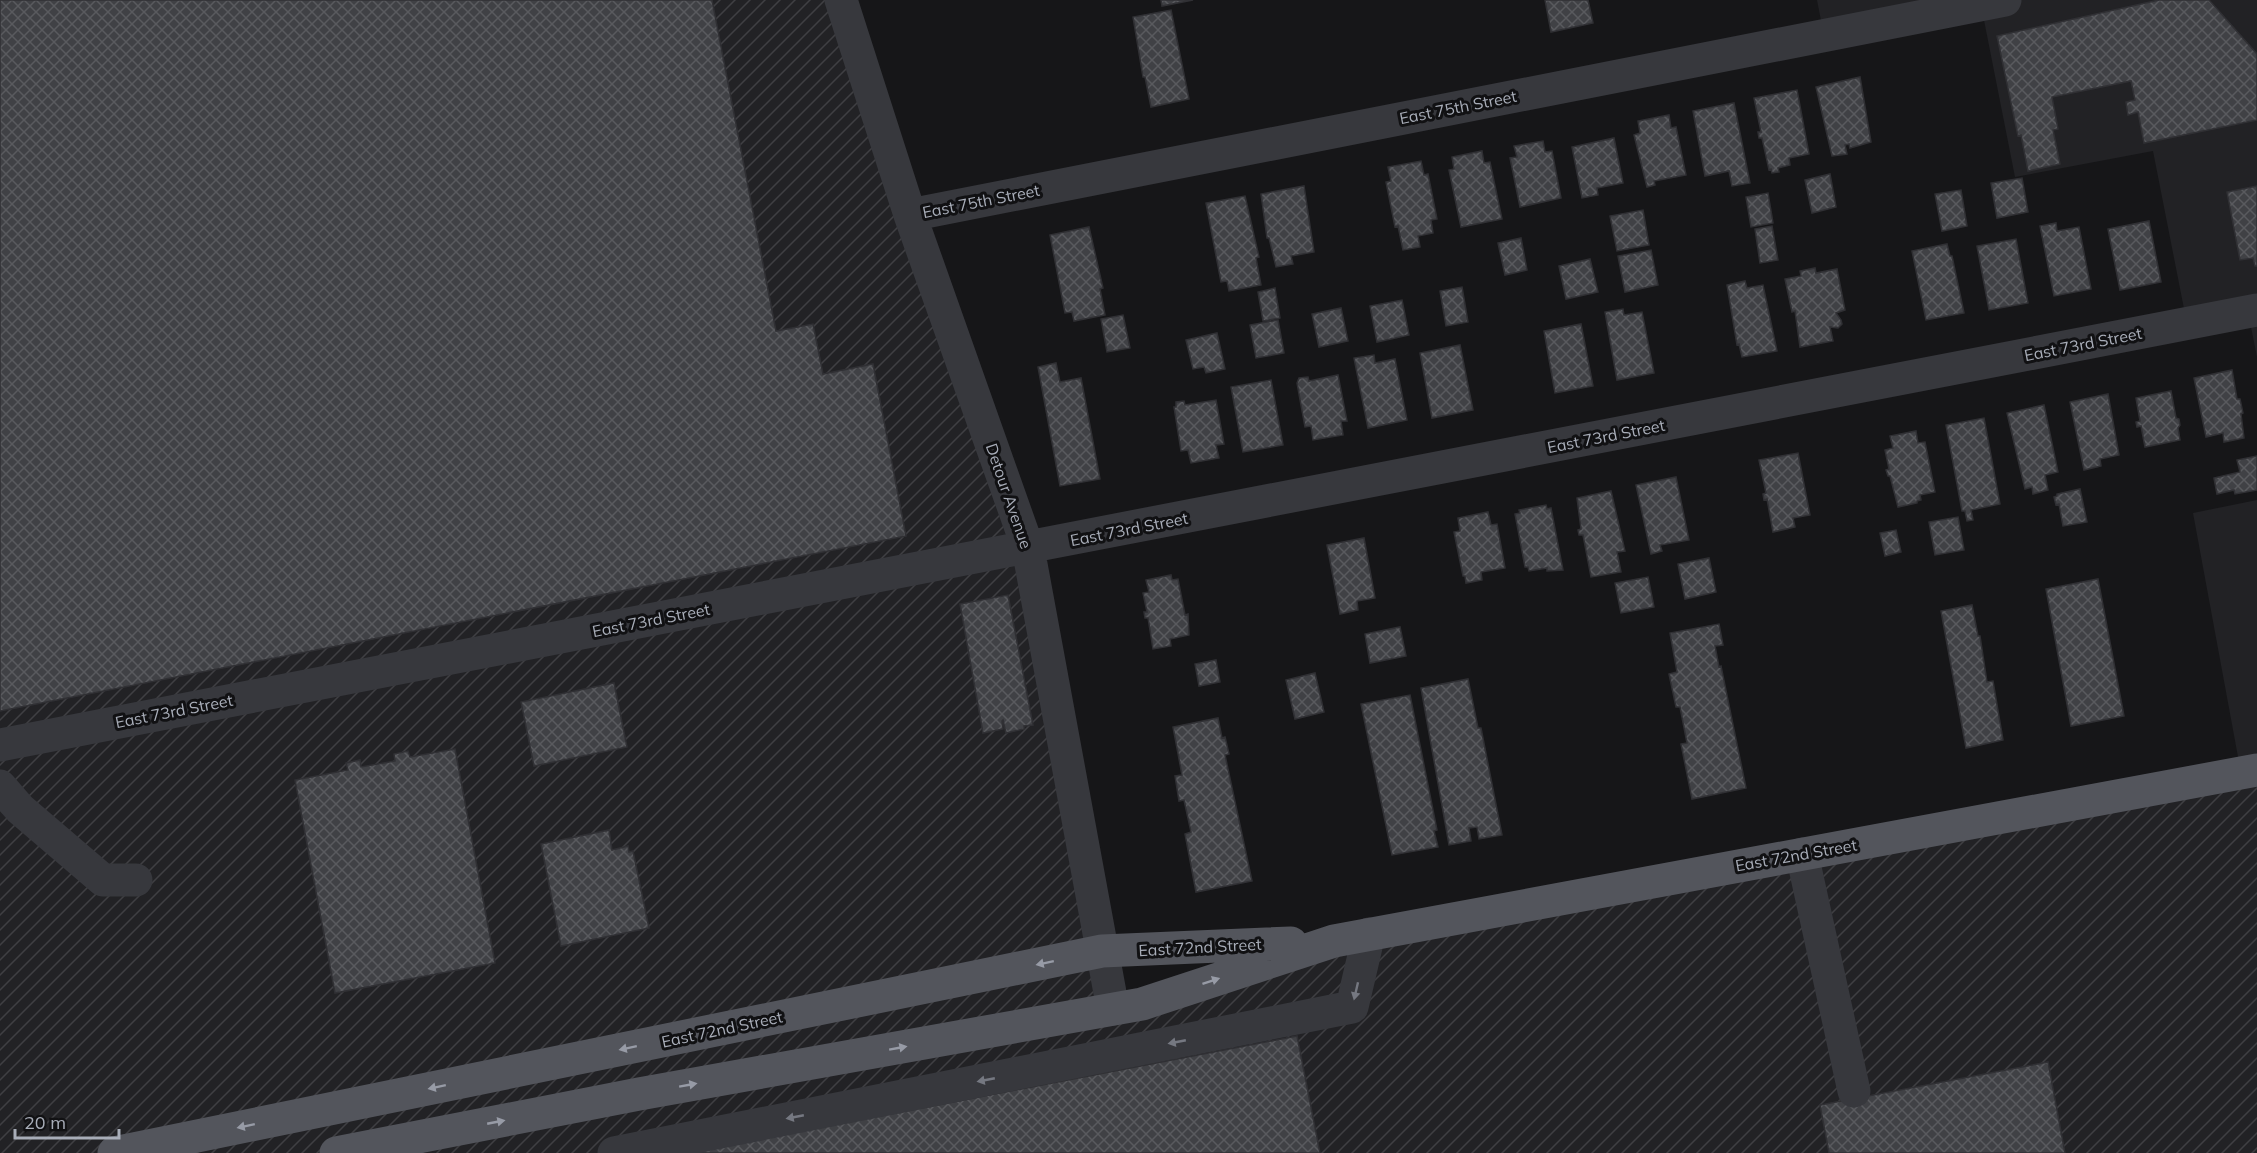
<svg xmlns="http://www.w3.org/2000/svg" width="2257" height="1153" font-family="Mulish,sans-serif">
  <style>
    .built { fill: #222225 }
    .industrial { fill: url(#industrial-furrows) }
    .building { fill: url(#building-cross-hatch); stroke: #303034; stroke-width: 1.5 }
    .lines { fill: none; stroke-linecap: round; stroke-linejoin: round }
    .minor { stroke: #37383d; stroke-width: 33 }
    .major { stroke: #53555c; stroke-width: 33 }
    .oneway { fill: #979ba6 }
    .oneway2 { fill: #757881 }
    .labels { text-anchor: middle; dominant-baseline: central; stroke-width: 6; stroke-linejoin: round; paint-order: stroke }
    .street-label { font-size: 16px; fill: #a8adb8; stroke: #111113 }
  </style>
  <defs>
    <pattern id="industrial-furrows" width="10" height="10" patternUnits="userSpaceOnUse" patternTransform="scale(1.5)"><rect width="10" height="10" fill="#222225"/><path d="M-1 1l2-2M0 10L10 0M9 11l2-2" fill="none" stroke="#3f3f43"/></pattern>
    <pattern id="building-cross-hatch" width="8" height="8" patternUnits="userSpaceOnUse" patternTransform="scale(1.5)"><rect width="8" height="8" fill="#404145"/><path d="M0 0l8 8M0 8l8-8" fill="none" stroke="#595a5e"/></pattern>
  </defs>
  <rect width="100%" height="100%" fill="#161618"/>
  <!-- built -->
  <path class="built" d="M1817 0H2257V357L2248 312 2187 324 2153 151 2015 177 1981 5 1824 36Z
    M2257 500V770L2241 773 2193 513Z"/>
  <!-- industrial -->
  <path class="industrial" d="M0 0H841L1028 548 1113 1009 1310 942 2257 770V1153H0Z"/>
  <!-- building -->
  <path class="building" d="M0 0H712L776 331 813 324 823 374 873 364 906 536 0 711Z
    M1161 0H1193L1162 6Z
    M1545 0H1588L1593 23 1551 32Z
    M2159 0H2209L2257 54V120L2144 143 2138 112 2128 115 2126 102 2135 100 2131 81 2052 97 2058 129 2053 130 2060 164 2028 171 2021 135 2018 136 1997 36Z
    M1171 10 1189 99 1151 107 1145 77H1143L1133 17Z
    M1860 77 1871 142 1850 148 1849 144 1845 145 1847 154 1832 156 1816 87Z
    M1797 90 1809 154 1789 158 1790 165 1778 168 1779 172 1772 173 1771 169 1769 170 1762 138H1759L1758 132H1761L1754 98Z
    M1734 103 1750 183 1732 186 1729 171 1705 176 1693 111Z
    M1669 115 1671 128 1676 127 1686 175 1654 181 1655 185 1647 187 1634 135 1640 133 1638 121Z
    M1614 138 1623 183 1597 188 1598 195 1582 198 1572 147Z
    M1543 141 1545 152 1552 151 1561 198 1520 207 1510 158 1517 157 1514 146Z
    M1482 151 1484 163 1490 162 1502 219 1461 227 1449 170 1454 169 1452 157Z
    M1421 161 1424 175 1428 174 1437 219 1431 220 1433 233 1418 236 1420 247 1403 250 1398 226 1395 227 1386 182 1391 181 1388 167Z
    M1830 174 1836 207 1812 213 1805 180Z
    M2022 178 2028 212 1997 218 1991 183Z
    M1304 186 1314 252 1291 256 1293 264 1276 267 1269 238H1267L1261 194Z
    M2257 186V266H2255L2253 258 2240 260 2227 192Z
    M1961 190 1967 226 1942 231 1935 194Z
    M1768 193 1773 223 1751 227 1746 197Z
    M1245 196 1259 257 1256 258 1261 285 1229 291 1227 281 1221 282 1206 203Z
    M1643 210 1649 245 1617 251 1610 216Z
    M2149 221 2161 282 2120 290 2108 229Z
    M2056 223 2057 231 2079 227 2091 289 2054 296 2040 226Z
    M1772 226 1778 260 1760 263 1755 229Z
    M1089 227 1103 288 1100 289 1105 315 1074 321 1072 312 1065 313 1050 235Z
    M1521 238 1527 270 1505 275 1498 243Z
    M2016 239 2028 303 1989 310 1977 246Z
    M1947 244 1950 256H1952L1964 313 1926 320 1912 251Z
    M1651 250 1658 285 1625 292 1618 256Z
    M1590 259 1598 292 1566 299 1559 266Z
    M1815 268 1816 273 1837 269 1845 310 1836 313 1841 320 1842 324 1838 328 1830 327 1833 341 1800 347 1795 311 1792 312 1785 279 1801 276 1800 271Z
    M1745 281 1747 288 1763 285 1777 351 1742 357 1739 344 1737 345 1727 285Z
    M1462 287 1468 322 1446 326 1440 291Z
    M1275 288 1280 318 1263 321 1258 292Z
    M1402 300 1409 335 1377 342 1370 306Z
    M1341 308 1348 341 1319 347 1312 314Z
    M1623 309 1624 315 1642 312 1654 373 1617 380 1605 312Z
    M1123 315 1130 348 1107 352 1101 319Z
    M1278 320 1284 353 1256 358 1250 325Z
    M1581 324 1593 386 1555 393 1544 331Z
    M1217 333 1225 369 1206 373 1204 367 1193 369 1186 340Z
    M1460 345 1473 410 1432 418 1420 353Z
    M1374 355 1375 363 1395 359 1407 420 1368 428 1354 358Z
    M1056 363 1060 382 1081 378 1100 479 1060 486 1038 367Z
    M2232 370 2237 399H2240L2243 413 2241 414 2244 438 2224 442 2223 433 2206 437 2194 378Z
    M1338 375 1347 421H1341L1343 435 1313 440 1311 426 1305 427 1297 383 1299 378 1308 377 1309 381Z
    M1271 380 1283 445 1243 452 1231 387Z
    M2171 391 2176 418 2179 419 2180 425 2178 428 2180 440 2145 447 2141 426 2137 427 2136 422 2140 421 2136 398Z
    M2108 394 2119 455 2100 459 2101 466 2084 470 2070 402Z
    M1216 400 1224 444 1216 445 1219 458 1191 463 1188 450 1181 451 1174 407H1176V402L1184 401 1185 405Z
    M2044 405 2058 472 2045 475 2048 490 2033 494 2032 487 2025 489 2007 413Z
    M1984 418 2000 504 1971 510 1973 520 1967 521 1965 511H1962L1946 425Z
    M1916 431 1918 443 1925 442 1935 492 1920 495 1921 500 1917 501V503L1898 507 1890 476H1888L1886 470 1889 469 1885 450 1893 448 1890 436Z
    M1798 453 1810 515 1793 518 1795 527 1773 532 1767 499 1764 500 1763 494 1766 493 1759 460Z
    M2257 456V490L2235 494 2234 490 2217 494 2214 478 2240 472 2237 460Z
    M1676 477 1689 540 1660 545 1662 551 1651 554 1636 485Z
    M2080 489 2087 522 2063 526 2059 504 2056 505 2054 497 2057 496V494Z
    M1611 491 1625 551 1617 552 1621 572 1591 577 1583 535H1579L1578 530 1581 529 1577 498Z
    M1546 505 1547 509 1551 508 1563 570 1547 571V568L1529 571 1528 567H1525L1515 514 1520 513 1519 510Z
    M1488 512 1491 525 1497 524 1505 568 1481 572 1482 580 1466 583 1465 576H1463L1454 532 1460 531 1458 518Z
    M1958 517 1964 550 1935 555 1929 522Z
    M1896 530 1901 552 1885 556 1880 533Z
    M1364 538 1375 598 1357 601 1358 610 1340 614 1327 545Z
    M1709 558 1716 592 1685 599 1678 564Z
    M1171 575 1172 580 1178 579 1185 615 1188 614 1189 635 1170 639 1171 646 1153 649 1148 618H1145L1144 612H1147L1143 593 1149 592 1146 580Z
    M1648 577 1654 607 1621 613 1615 583Z
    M2098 579 2124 716 2071 726 2046 589Z
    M1008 595 1033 725 1024 726V729L1006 733 1003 720 1002 721 1003 729 983 733 960 604Z
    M1972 605 1978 636H1980L1987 682 1993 681 2003 740 1966 748 1941 611Z
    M1719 624 1723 645 1715 646 1719 667 1721 666 1746 788 1692 799 1681 744 1687 743 1680 707H1676L1669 674 1677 672 1670 633Z
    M1400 627 1406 656 1370 663 1365 634Z
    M1216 660 1220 682 1199 686 1195 664Z
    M1315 673 1324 712 1295 719 1286 680Z
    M1468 679 1478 728H1481L1502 835 1479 839 1477 827 1469 828 1471 841 1449 845 1421 688Z
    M614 683 627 747 534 766 521 702Z
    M1410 695 1437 830 1434 831 1438 847 1392 855 1361 704Z
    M1218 718 1222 738 1225 737 1229 754 1225 755 1252 881 1196 892 1185 834 1191 832 1184 800 1179 801 1175 776 1182 775 1173 727Z
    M455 749 495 963 335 993 295 780 348 770 346 763 360 760 361 767 395 761 394 754 408 751 410 757Z
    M609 830 612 850 628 846 629 852 633 851 649 928 561 946 541 844Z
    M1297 1036 1320 1153H688Z
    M2048 1062 2065 1153H1829L1820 1105Z"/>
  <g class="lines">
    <!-- minor -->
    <path class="minor" d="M841 0 910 215 1028 548 1113 1009
      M910 215 2005 0
      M0 745 2257 310
      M0 786 20 809 103 880H136
      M1802 854 1854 1091
      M614 1153 1352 1007 1369 934"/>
    <!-- major -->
    <path class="major" d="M114 1153 1102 951 1291 943
      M336 1153 639 1094 1142 1004 1334 941 2257 770"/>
  </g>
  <!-- one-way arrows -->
  <defs><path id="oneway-solid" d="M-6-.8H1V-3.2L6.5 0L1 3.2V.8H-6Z" transform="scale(1.5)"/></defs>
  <g class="oneway">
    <use href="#oneway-solid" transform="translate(1045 963) rotate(168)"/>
    <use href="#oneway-solid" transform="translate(1211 981) rotate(-18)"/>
    <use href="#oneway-solid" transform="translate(628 1048) rotate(168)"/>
    <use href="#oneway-solid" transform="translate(898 1048) rotate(-10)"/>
    <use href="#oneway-solid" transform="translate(688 1085) rotate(-10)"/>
    <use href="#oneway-solid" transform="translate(437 1087) rotate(168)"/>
    <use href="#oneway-solid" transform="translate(496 1122) rotate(-11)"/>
    <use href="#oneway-solid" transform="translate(246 1126) rotate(168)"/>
  </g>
  <g class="oneway2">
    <use href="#oneway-solid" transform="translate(1356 991) rotate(103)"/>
    <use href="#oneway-solid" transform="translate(1177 1042) rotate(169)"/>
    <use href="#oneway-solid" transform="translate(986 1080) rotate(169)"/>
    <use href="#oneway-solid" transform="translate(795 1117) rotate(169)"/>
  </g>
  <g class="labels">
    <!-- street labels -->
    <g class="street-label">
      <text transform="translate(1458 107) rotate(-11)">East 75th Street</text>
      <text transform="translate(981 201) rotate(-11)">East 75th Street</text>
      <text transform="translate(2083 344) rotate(-11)">East 73rd Street</text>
      <text transform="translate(1606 436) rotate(-11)">East 73rd Street</text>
      <text transform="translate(1009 496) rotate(71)">Detour Avenue</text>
      <text transform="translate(1129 529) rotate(-11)">East 73rd Street</text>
      <text transform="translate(651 620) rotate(-11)">East 73rd Street</text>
      <text transform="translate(174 711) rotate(-11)">East 73rd Street</text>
      <text transform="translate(1796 855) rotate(-10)">East 72nd Street</text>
      <text transform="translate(1200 947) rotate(-3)">East 72nd Street</text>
      <text transform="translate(722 1029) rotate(-12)">East 72nd Street</text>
    </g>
  </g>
  <!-- scale -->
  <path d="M15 1129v9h104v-9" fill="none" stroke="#a8adb8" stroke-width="3"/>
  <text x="24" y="1129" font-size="18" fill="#a8adb8" stroke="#111113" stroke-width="4.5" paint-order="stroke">20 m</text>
</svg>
